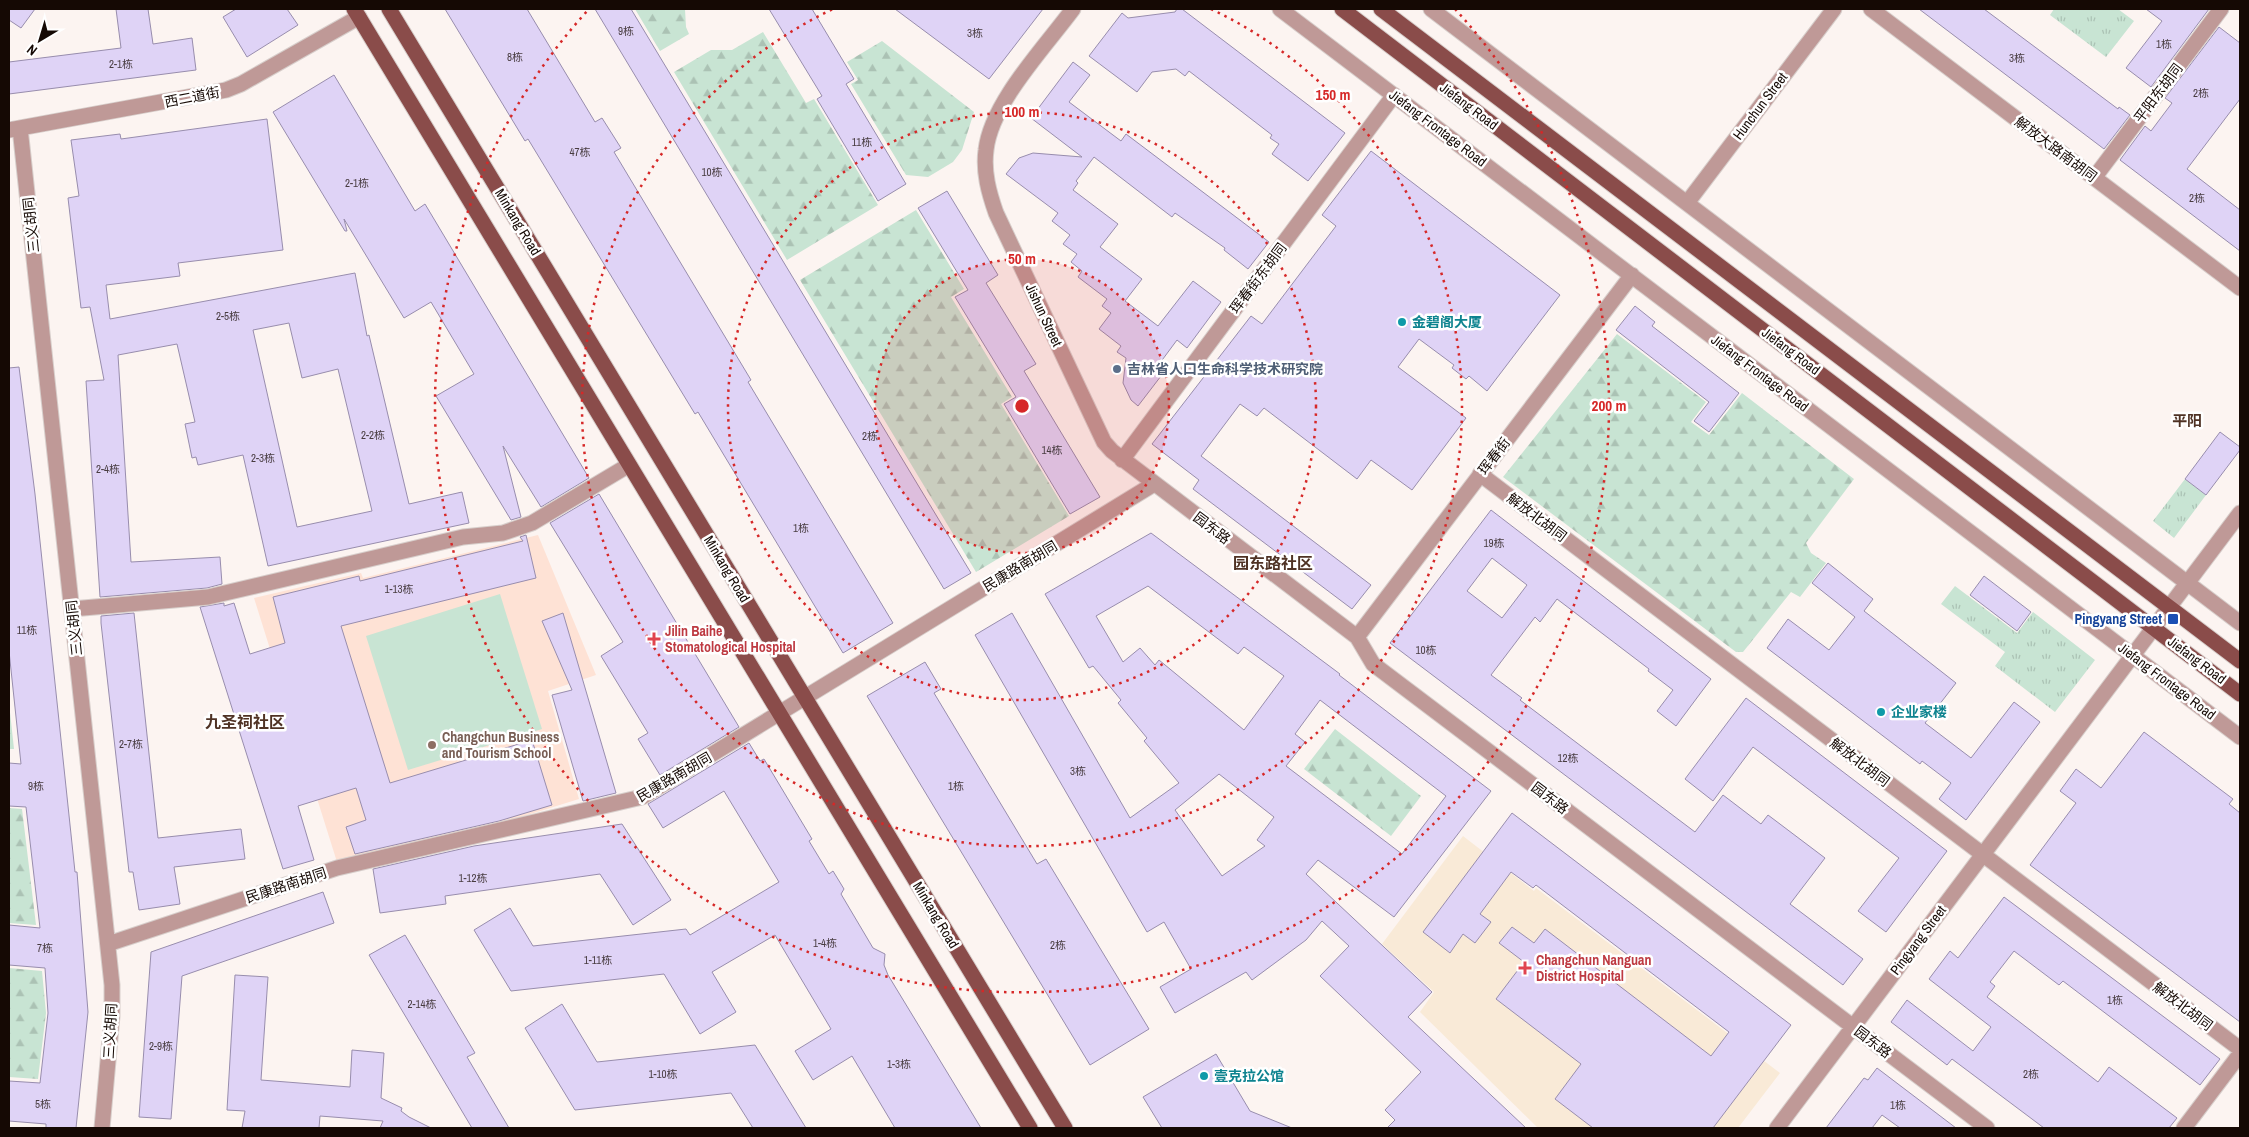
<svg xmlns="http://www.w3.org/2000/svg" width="2249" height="1137" font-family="'Archivo Narrow','Noto Sans SC',sans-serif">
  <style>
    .built { fill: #fee2d5 }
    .medical { fill: #f9ead7 }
    .grass { fill: url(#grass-tufts) }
    .forest { fill: url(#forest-firs) }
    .garden { fill: #c8e4d3 }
    .building { fill: #dfd3f6; stroke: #988dad; fill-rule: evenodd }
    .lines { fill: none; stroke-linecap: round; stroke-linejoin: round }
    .minor-casing { stroke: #d7cecb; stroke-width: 17 }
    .major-casing { stroke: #d7cecb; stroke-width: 17 }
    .minor { stroke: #bf9997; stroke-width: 15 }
    .major { stroke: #8a4c4a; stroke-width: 15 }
    .ring { fill: none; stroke: #d62828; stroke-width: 2.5; stroke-dasharray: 2.5 5 }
    .culture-dot { fill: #0f9aa8; stroke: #fff; stroke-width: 2 }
    .service-dot { fill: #5c6f8a; stroke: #fff; stroke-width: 2 }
    .transit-dot { fill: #1a4fb4; stroke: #fff; stroke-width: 2 }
    .health-dot { fill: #e0444e; stroke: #fff; stroke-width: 2 }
    .education-dot { fill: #8d6e63; stroke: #fff; stroke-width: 2 }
    .labels { text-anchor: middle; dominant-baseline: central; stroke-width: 5; stroke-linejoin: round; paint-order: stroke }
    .number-label { font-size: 11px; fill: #483c40 }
    .street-label { font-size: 14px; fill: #150904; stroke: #fff }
    .culture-label { font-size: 14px; font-weight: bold; fill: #0d838f; stroke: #fff; text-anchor: start }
    .service-label { font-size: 14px; font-weight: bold; fill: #4e5e75; stroke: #fff; text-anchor: start }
    .transit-label { font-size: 14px; font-weight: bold; fill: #164399; stroke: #fff; text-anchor: end }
    .health-label { font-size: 14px; font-weight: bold; fill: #be3a42; stroke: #fff; text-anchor: start }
    .education-label { font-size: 14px; font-weight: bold; fill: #785e54; stroke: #fff; text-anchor: start }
    .neighbourhood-label { font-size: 15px; font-weight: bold; fill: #4f3224; stroke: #fff }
    .quarter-label { font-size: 16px; font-weight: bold; fill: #4f3224; stroke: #fff }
    .centre { fill: #d62828; stroke: #fff; stroke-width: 2.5 }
    .ring-label { font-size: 15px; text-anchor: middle; font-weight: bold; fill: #d62828; stroke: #fff; stroke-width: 5; stroke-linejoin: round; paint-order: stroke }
  </style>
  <defs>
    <pattern id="grass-tufts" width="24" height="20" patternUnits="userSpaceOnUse" patternTransform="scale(1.25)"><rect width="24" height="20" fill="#c8e4d3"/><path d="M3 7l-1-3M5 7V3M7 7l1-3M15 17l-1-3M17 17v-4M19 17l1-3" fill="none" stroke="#abc2b4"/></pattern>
    <pattern id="forest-firs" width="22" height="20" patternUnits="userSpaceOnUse" patternTransform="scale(1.25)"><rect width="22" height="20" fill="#c8e4d3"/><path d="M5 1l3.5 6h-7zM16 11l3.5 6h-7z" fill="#abc2b4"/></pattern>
  </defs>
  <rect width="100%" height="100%" fill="#fcf4f1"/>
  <!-- built -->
  <path class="built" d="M538 535 596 675 548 691 579 799 473 832 337 862 254 598 361 573 363 578Z"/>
  <!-- medical -->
  <path class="medical" d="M1463 836 1534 891 1536 888 1780 1073 1738 1128H1538L1420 1012 1434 992 1382 944Z"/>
  <!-- grass -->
  <path class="grass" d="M2054 9H2118L2134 21 2106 57 2050 15Z
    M2185 479 2206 495 2174 538 2153 521Z
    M1955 586 2017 633 2033 612 2095 660 2055 712 1995 666 2005 652 1941 604Z"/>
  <!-- forest -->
  <path class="forest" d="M635 9H685L686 27 689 34 660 51Z
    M763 32 806 103 814 99 878 205 787 260 674 72 711 50H732Z
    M882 41 974 112 962 150 953 162 928 177 906 175 851 84 858 80 847 62Z
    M916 210 964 289 951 297 1012 397 1001 404 1069 516 976 572 800 280Z
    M1617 334 1706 402 1691 422 1709 435 1742 393 1854 479 1806 543 1811 553 1826 563 1800 597 1791 592 1743 652H1736L1503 477Z
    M9 703 14 749H9Z
    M1335 729 1421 796 1391 836 1304 769Z
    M9 808 22 809 36 925 9 923Z
    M9 968 42 971 46 1013 38 1079 9 1077Z"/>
  <!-- garden -->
  <path class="garden" d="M500 594 542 729 408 770 366 636Z"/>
  <!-- building -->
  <path class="building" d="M9 9H35L21 28 9 20Z
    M116 9H148L153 44 192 38 196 70 9 94V62L121 48Z
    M236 9H287L298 25 247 57 223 17Z
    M445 9H527L595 122 602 118 621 148 614 152 751 380 748 382 893 623 843 653 698 412 695 414 528 139 525 141Z
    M595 9H631L971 573 944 589Z
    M769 9H812L854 79 846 84 906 184 878 201 817 99 822 96Z
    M895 9H1043L989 79Z
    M1177 9H1182L1345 133 1308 181 1272 154 1279 144 1270 138 1272 135 1189 71 1185 76 1176 69 1152 72 1137 92 1089 56 1122 13 1128 18 1175 12Z
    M1919 9H1984L2118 109 2119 107 2130 115 2104 149Z
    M2146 9H2209L2151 87 2126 68 2162 21Z
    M2219 27 2240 43V99L2187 169 2240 210V251L2120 160 2145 126 2151 131 2172 103 2165 98Z
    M1073 62 1090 75 1069 102 1121 141 1126 134 1269 242 1248 269 1224 250 1225 248 1175 213 1172 217 1094 157 1076 181 1078 183 1073 190 1118 224 1100 247 1142 279 1125 301 1158 326 1193 281 1221 302 1187 348 1177 340 1154 371 1161 376 1138 406 1131 400 1123 383 1126 358 1117 352 1121 346 1099 329 1111 313 1102 306 1107 299 1078 277 1082 271 1071 262 1077 254 1063 244 1070 235 1052 221 1058 213 1006 174 1019 158 1033 153 1082 157 1031 118Z
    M334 75 415 211 425 204 589 478 541 507 503 446 521 517 511 520 436 396 474 374 431 302 404 318 344 219 347 231H345L273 112Z
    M267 119 283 250 178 263 180 276 106 285 110 319 355 273 367 336 369 335 409 504 462 492 469 523 268 566 243 455 198 465 196 457 192 458 185 424 195 422 177 344 118 355 131 562 220 557 222 584 207 588 100 597 86 381 104 380 90 307 81 308 68 198 79 196 71 140 120 134 121 139ZM289 323 302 378 338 369 372 511 297 527 253 330Z
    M1371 151 1560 295 1487 391 1469 376 1466 379 1452 368 1454 365 1419 339 1398 367 1466 418 1412 490 1371 460 1357 479 1264 408 1257 416 1240 404 1201 456 1371 585 1352 609 1193 489 1199 480 1152 444 1251 316 1262 324 1336 226 1322 215Z
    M947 191 998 275 986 283 1036 364 1024 371 1100 497 1070 514 1004 404 1016 397 955 297 968 290 918 208Z
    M1635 306 1655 322 1652 326 1739 393 1709 432 1694 421 1709 402 1616 330Z
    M19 367 35 494 75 872H77L88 1012 76 1128H46V1124L9 1121V1081L40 1083 48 1013 45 968 9 965V925L40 928 26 807 9 806V763L21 764 9 651V368Z
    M2220 432 2240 447V450L2206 495 2185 479Z
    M599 494 739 727 660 775 638 739 648 733 601 656 623 642 550 523Z
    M1491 510 1711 679 1676 726 1657 711 1673 690 1648 671 1649 669 1557 599 1540 622 1535 617 1491 675 1522 698 1520 700 1695 832 1723 795 1761 824 1768 815 1825 858 1790 904 1863 959 1843 985 1390 643ZM1492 558 1527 585 1502 618 1467 591Z
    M1151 533 1340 674 1339 675 1491 791 1394 917 1318 860 1306 874 1432 992 1408 1017 1526 1128H1387L1395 1120 1385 1110 1421 1072 1320 976 1349 946 1322 921 1306 940 1252 980 1246 972 1175 1013 1160 987 1191 969 1164 922 1147 932 975 635 1012 613 1130 818 1179 783 1144 741 1147 738 1118 703 1121 700 1093 666 1089 668 1045 594ZM1148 586 1238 654 1244 647 1284 676 1244 730 1159 660 1155 665 1140 648 1123 662 1096 616ZM1320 700 1446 796 1402 854 1286 766 1305 742 1295 734ZM1219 774 1274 817 1257 840 1265 846 1222 876 1175 810Z
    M526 535 536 578 341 626 390 783 532 740 552 805 499 821 355 854 346 827 366 820 356 788 298 806 314 860 283 869 200 607 224 603V606L234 603 250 654 285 643 273 597 359 576 360 581 523 541 520 537Z
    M1828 563 1873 599 1864 611 1956 683 1925 723 1971 758 2014 702 2040 722 1966 820 1939 799 1951 783 1922 761 1920 764 1767 648 1788 619 1829 650 1855 617 1812 583Z
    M1984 576 2031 612 2017 631 1970 595Z
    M134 613 158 838 241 829 245 859 174 867 180 904 139 910 133 872H129L101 623V616Z
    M563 613 616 793 583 801 552 695 572 690 542 621Z
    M925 662 941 689 934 693 1037 864 1046 859 1149 1029 1090 1065 867 696Z
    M1746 698 1947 851 1886 932 1858 911 1899 858 1753 747 1713 801 1685 779Z
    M2144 732 2233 799 2229 804 2240 813V1022L2030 865 2076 803 2060 791 2076 769 2101 788Z
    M749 743 760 761 764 759 812 839 809 841 829 874 833 871 844 889 841 894 873 948 885 954 884 965 888 975 981 1128H895L852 1056 813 1080 795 1051 831 1029 775 935 712 972 736 1012 700 1034 664 974 511 991 474 930 510 908 533 946 686 929 690 935 779 882 724 791 663 828 648 804Z
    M1512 813 1791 1025 1713 1128H1593L1555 1099 1581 1064 1496 999 1524 962 1499 943 1512 927 1534 943 1545 929 1711 1056 1729 1032 1536 885 1533 888 1511 872 1480 914 1491 922 1475 943 1463 934 1450 953 1423 932Z
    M622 824 671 900 633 925 600 874 445 896 446 904 380 913 373 869 474 846Z
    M323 892 334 923 182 976 171 1119 139 1117 151 952Z
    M2004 897 2220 1059 2200 1085 2063 981 2059 985 2014 951 1990 982 1995 986 1987 997 2098 1082 2109 1067 2177 1118 2169 1128H2044L1952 1059 1947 1065 1891 1022 1907 1000 1973 1051 1991 1027 1929 979 1950 951 1958 958Z
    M405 935 475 1053 467 1057 509 1128H472L369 955Z
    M235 975 268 977 261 1080 350 1087 352 1050 384 1053 381 1098 402 1108 401 1111 409 1117 431 1128H380L383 1121 320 1116 319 1128H242L245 1111 227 1110Z
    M562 1004 597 1062 755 1045 806 1128H753L731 1093 575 1110 525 1028Z
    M1216 1054 1250 1111 1292 1128H1162L1143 1097Z
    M1877 1068 1956 1128H1900L1882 1115 1872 1128H1826L1864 1078 1868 1080Z"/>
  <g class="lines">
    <!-- minor casing -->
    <g class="minor-casing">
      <path id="minor" d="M1073 9C1045 47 991 103 986 150 983 172 989 193 996 213L1104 442 1112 451 1357 637 1373 664 1987 1128
        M1280 9 2240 737
        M1431 9 2240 623
        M1871 9 2240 288
        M20 128 112 985V1016L102 1128
        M9 130 226 90 241 84 359 17
        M2094 178 2221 9
        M1687 203 1834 9
        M1122 460 1394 95
        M1480 474 2240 1049
        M72 609 208 597 463 537 503 533 532 523 629 465
        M1357 637 1632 275
        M108 944 337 868 642 797 1154 484
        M1777 1128 2240 513
        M2184 1128 2240 1054"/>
    </g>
    <!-- major casing -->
    <g class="major-casing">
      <path id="major" d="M354 9 1030 1128
        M389 9 1065 1128
        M1342 9 2240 694
        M1381 9 2240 661"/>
    </g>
    <!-- minor -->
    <use href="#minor" class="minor"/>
    <!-- major -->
    <use href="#major" class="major"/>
  </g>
  <!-- distance rings -->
  <circle cx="1022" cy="406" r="147" fill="#d62828" fill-opacity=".12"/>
  <g class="ring">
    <circle cx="1022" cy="406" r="147"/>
    <circle cx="1022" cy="406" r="294"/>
    <path d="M1211 9A440 440 0 1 1 833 9"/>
    <path d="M1455 9A587 587 0 1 1 589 9"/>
  </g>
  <!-- markers -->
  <g class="culture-dot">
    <circle cx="1402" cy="322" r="5"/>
    <circle cx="1881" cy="712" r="5"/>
    <circle cx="1204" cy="1076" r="5"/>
  </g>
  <circle class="service-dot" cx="1117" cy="369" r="5"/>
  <rect class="transit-dot" x="2167" y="613" width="12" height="12" rx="2.5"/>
  <g class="health-dot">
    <path d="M651.5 631.5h5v5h5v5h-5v5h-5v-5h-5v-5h5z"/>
    <path d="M1522.5 960.5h5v5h5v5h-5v5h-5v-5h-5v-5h5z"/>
  </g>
  <circle class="education-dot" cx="432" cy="745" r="5"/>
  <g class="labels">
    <!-- number labels -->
    <g class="number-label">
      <text x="626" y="31">9栋</text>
      <text x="975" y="33">3栋</text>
      <text x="2164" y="44">1栋</text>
      <text x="515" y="57">8栋</text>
      <text x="2017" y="58">3栋</text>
      <text x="121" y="64">2-1栋</text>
      <text x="2201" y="93">2栋</text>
      <text x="862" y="142">11栋</text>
      <text x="580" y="152">47栋</text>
      <text x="712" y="172">10栋</text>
      <text x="357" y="183">2-1栋</text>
      <text x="2197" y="198">2栋</text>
      <text x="228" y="316">2-5栋</text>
      <text x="373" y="435">2-2栋</text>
      <text x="870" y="436">2栋</text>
      <text x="1052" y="450">14栋</text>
      <text x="263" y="458">2-3栋</text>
      <text x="108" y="469">2-4栋</text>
      <text x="801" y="528">1栋</text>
      <text x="1494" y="543">19栋</text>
      <text x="399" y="589">1-13栋</text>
      <text x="27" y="630">11栋</text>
      <text x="1426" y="650">10栋</text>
      <text x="131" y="744">2-7栋</text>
      <text x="1568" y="758">12栋</text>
      <text x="1078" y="771">3栋</text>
      <text x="36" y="786">9栋</text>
      <text x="956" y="786">1栋</text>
      <text x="473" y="878">1-12栋</text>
      <text x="825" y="943">1-4栋</text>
      <text x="1058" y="945">2栋</text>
      <text x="45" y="948">7栋</text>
      <text x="598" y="960">1-11栋</text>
      <text x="2115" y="1000">1栋</text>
      <text x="422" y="1004">2-14栋</text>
      <text x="161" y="1046">2-9栋</text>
      <text x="899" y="1064">1-3栋</text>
      <text x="663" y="1074">1-10栋</text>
      <text x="2031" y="1074">2栋</text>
      <text x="43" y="1104">5栋</text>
      <text x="1898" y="1105">1栋</text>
    </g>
    <!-- street labels -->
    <g class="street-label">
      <text transform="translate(2158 93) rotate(-53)">平阳东胡同</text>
      <text transform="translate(192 97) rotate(-11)">西二道街</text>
      <text transform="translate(1469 106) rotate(37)">Jiefang Road</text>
      <text transform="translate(1760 106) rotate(-53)">Hunchun Street</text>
      <text transform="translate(1438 128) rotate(37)">Jiefang Frontage Road</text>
      <text transform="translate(2056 149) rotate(37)">解放大路南胡同</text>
      <text transform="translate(518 222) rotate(59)">Minkang Road</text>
      <text transform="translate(31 225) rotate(-96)">三义胡同</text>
      <text transform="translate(1258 278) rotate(-53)">珲春街东胡同</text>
      <text transform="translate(1044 315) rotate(65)">Jishun Street</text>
      <text transform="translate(1791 351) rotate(37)">Jiefang Road</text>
      <text transform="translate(1760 373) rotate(37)">Jiefang Frontage Road</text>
      <text transform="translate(1494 456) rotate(-53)">珲春街</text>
      <text transform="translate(1537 517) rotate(37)">解放北胡同</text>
      <text transform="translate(1212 528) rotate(37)">园东路</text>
      <text transform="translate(1020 566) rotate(-31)">民康路南胡同</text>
      <text transform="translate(727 569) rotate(59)">Minkang Road</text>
      <text transform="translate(74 628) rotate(-96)">三义胡同</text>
      <text transform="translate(2197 660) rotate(37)">Jiefang Road</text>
      <text transform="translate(2167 681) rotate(37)">Jiefang Frontage Road</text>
      <text transform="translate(1860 762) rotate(37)">解放北胡同</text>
      <text transform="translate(674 777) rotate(-30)">民康路南胡同</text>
      <text transform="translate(1550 798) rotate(37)">园东路</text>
      <text transform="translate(286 885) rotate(-18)">民康路南胡同</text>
      <text transform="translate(936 915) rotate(59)">Minkang Road</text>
      <text transform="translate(1918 940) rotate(-53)">Pingyang Street</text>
      <text transform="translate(2183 1006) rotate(37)">解放北胡同</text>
      <text transform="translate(110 1031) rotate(-87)">三义胡同</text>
      <text transform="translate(1873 1042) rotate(37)">园东路</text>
    </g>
    <!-- culture labels -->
    <g class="culture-label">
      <text x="1412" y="322">金碧阁大厦</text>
      <text x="1891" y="712">企业家楼</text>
      <text x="1214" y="1076">壹克拉公馆</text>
    </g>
    <!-- service labels -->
    <g class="service-label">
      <text x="1127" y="369">吉林省人口生命科学技术研究院</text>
    </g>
    <!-- transit labels -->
    <g class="transit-label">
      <text x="2162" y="619">Pingyang Street</text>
    </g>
    <!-- health labels -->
    <g class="health-label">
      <text x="665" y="631">Jilin Baihe<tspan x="665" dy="16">Stomatological Hospital</tspan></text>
      <text x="1536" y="960">Changchun Nanguan<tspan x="1536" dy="16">District Hospital</tspan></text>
    </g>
    <!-- education labels -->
    <g class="education-label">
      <text x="442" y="737">Changchun Business<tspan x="442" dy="16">and Tourism School</tspan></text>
    </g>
    <!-- neighbourhood labels -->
    <g class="neighbourhood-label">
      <text x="2187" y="420">平阳</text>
    </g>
    <!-- quarter labels -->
    <g class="quarter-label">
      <text x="1273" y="563">园东路社区</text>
      <text x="245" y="722">九圣祠社区</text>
    </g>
  </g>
  <circle cx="1022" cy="406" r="8" class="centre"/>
  <g class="ring-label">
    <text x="1333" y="100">150 m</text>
    <text x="1022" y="117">100 m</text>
    <text x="1022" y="264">50 m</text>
    <text x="1609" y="411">200 m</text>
  </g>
  <!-- border -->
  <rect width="2249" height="1137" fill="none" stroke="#150904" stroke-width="20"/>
  <!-- north arrow -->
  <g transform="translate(40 40) rotate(218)" stroke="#ffffff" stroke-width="4" paint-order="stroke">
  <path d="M0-4L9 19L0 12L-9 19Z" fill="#150904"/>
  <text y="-8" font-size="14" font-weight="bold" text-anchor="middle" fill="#150904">N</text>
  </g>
</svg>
